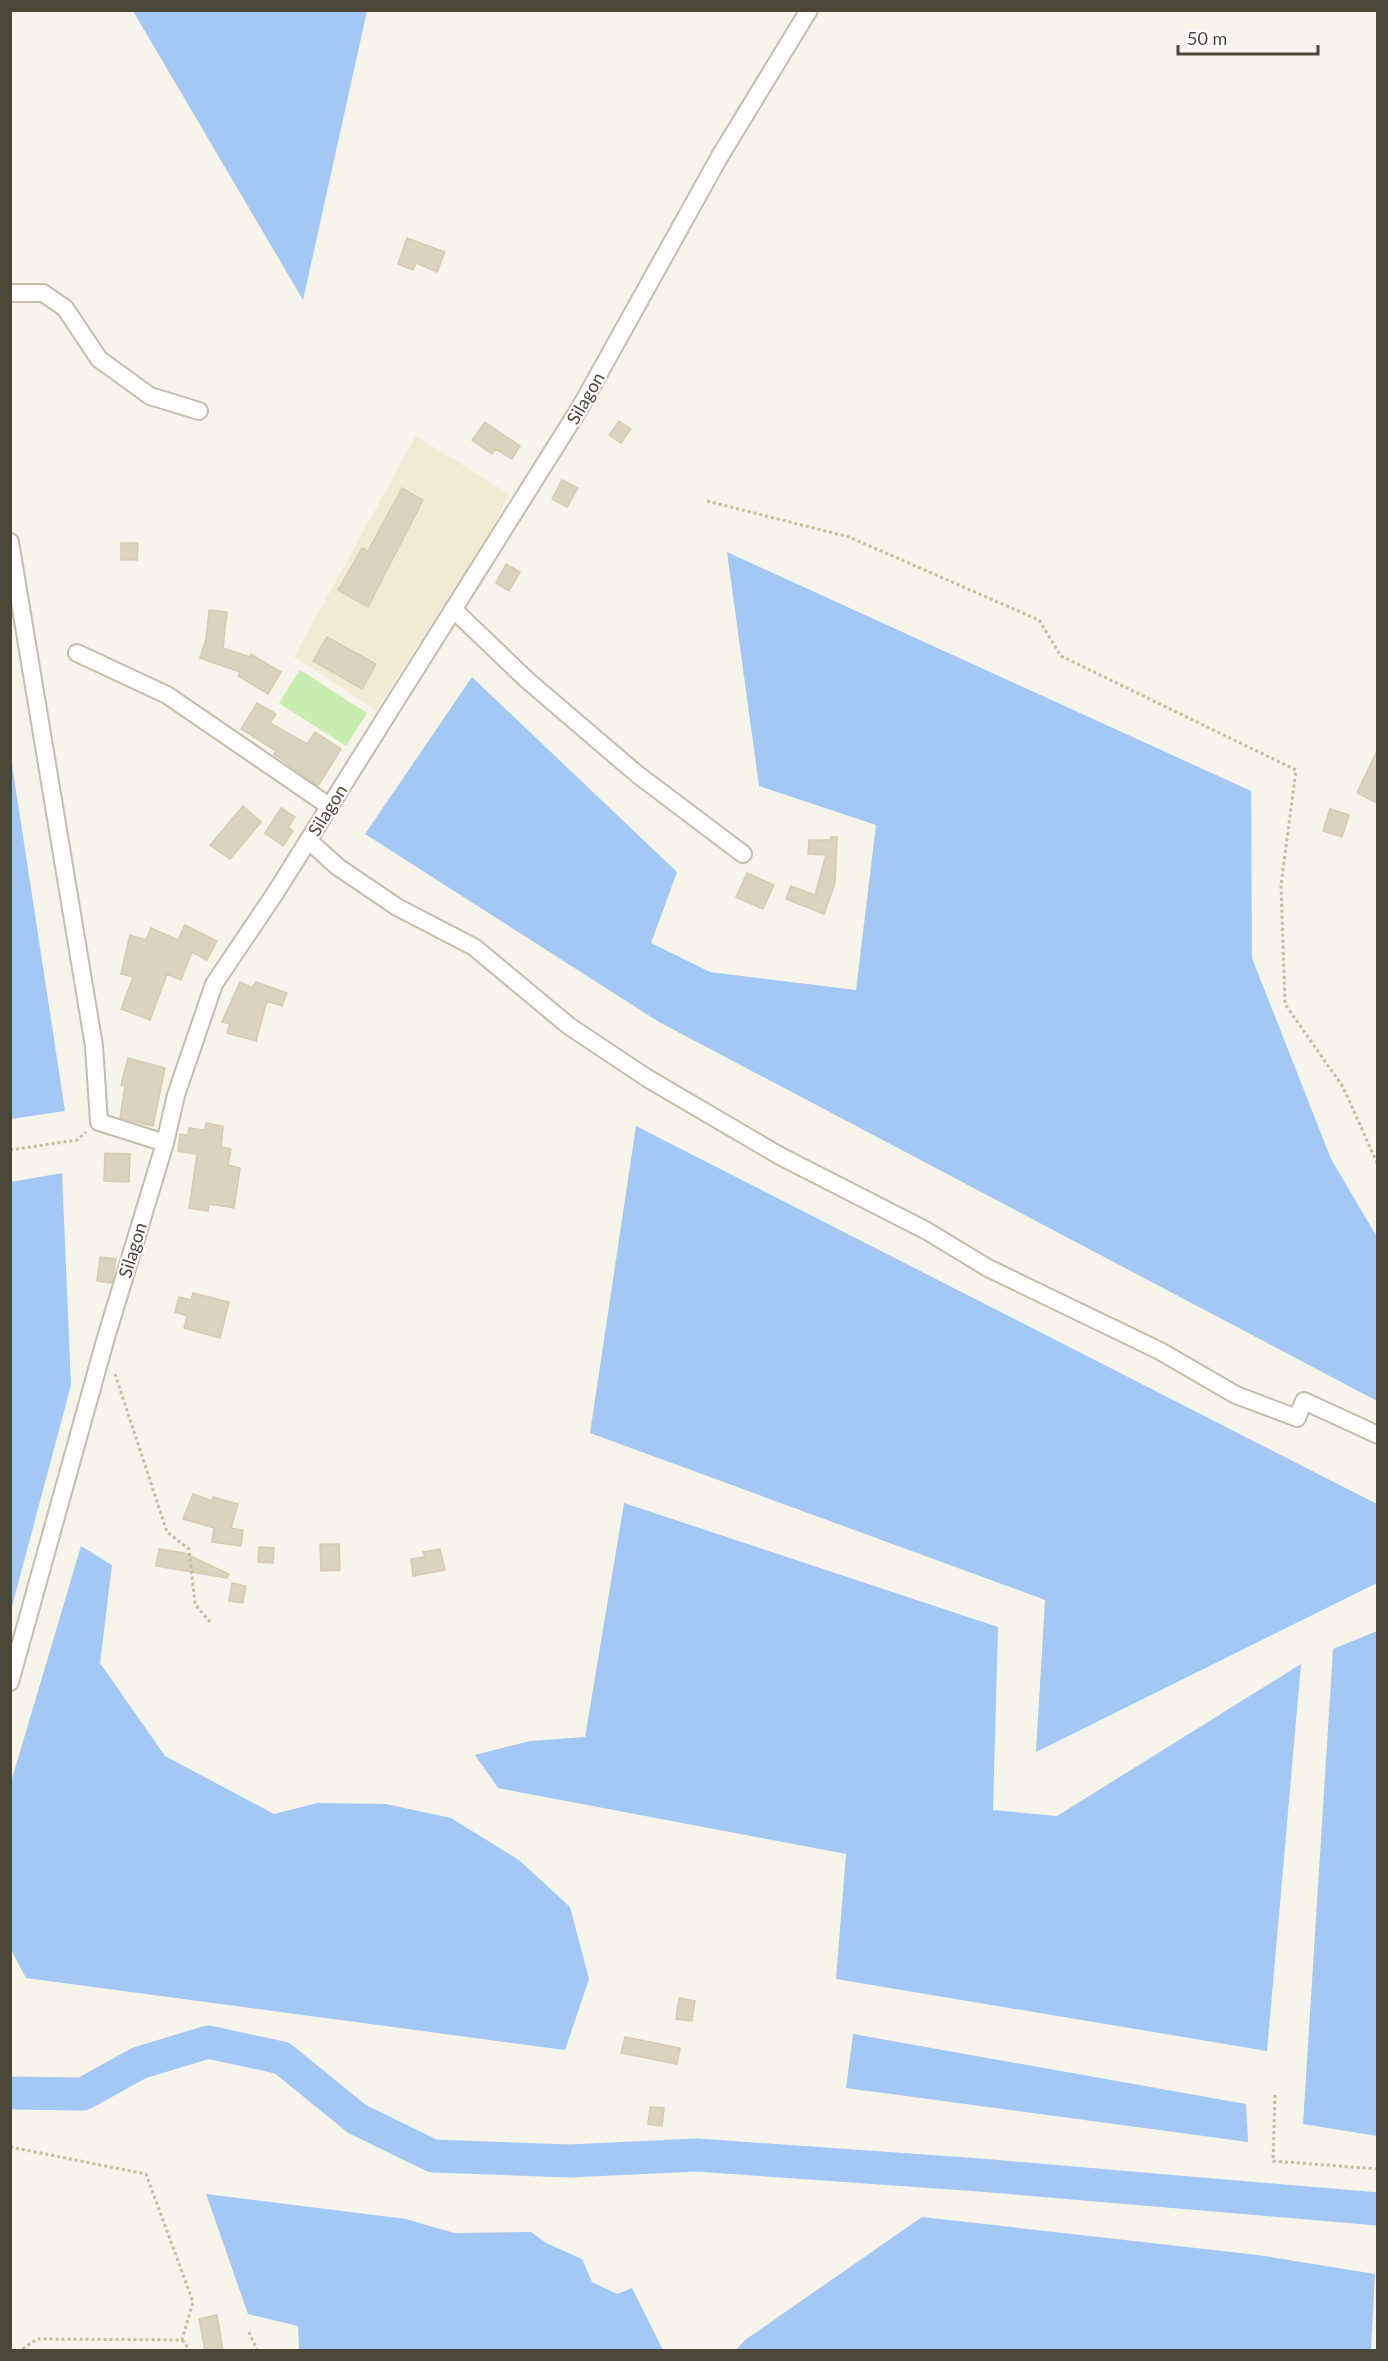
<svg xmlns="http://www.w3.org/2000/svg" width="1388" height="2361" font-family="Lato,sans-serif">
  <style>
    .education { fill: #f0ecd4 }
    .green { fill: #c9ecb1 }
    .water { fill: #a4c8f5 }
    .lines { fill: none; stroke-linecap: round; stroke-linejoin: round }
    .river { stroke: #a4c8f5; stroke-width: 33 }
    .building { fill: #d9d3bf; stroke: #d4ccb2; stroke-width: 1.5 }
    .street-casing { stroke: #c3beac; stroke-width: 20 }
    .path { stroke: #c5bd9c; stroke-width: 3; stroke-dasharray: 3 3; stroke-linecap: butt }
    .street { stroke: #fff; stroke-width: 16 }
    .labels { text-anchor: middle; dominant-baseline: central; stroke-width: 4.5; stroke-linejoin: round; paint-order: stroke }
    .street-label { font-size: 18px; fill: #4b4738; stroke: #fff }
  </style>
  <rect width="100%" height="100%" fill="#f6f4eb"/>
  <!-- education -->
  <path class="education" d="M416 436 509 494 493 529 376 710 294 657Z"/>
  <!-- green -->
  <path class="green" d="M300 670 367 713 346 746 279 703Z"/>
  <!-- water -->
  <path class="water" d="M133 11H367L303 300Z
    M727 552 1251 791 1252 958 1331 1159 1377 1237V1401L659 1022 365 834 472 677 677 872 651 943 710 972 856 990 876 825 759 786Z
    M11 758 65 1111 11 1119H10Z
    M636 1126 1377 1504V1583L1036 1752 1045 1600 590 1433Z
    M62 1173 71 1385 11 1610V1182Z
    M624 1503 998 1627 993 1810 1057 1816 1301 1664 1267 2051 836 1979 846 1854 498 1788 475 1755 530 1741 585 1737Z
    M81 1546 112 1565 100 1663 165 1756 274 1814 317 1803 386 1804 451 1818 519 1860 570 1907 589 1979 565 2050 26 1978 11 1950V1782Z
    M1377 1631V2136L1303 2124 1333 1649Z
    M853 2034 1246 2104 1248 2142 846 2088Z
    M206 2194 406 2219 454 2233 531 2232 546 2243 582 2259 592 2282 617 2294 632 2288 663 2350H299L298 2326 248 2314Z
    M922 2217 1258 2255 1375 2274 1371 2350H736L745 2340Z"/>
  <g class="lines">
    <!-- river -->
    <path class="river" d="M10 2093 83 2094 139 2063 208 2042 282 2058 357 2119 433 2156 569 2161 697 2155 980 2175 1378 2209"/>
  </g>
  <!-- building -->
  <path class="building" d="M407 238 445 252 437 272 416 263 413 270 398 264Z
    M619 421 631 429 621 443 609 435Z
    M485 422 520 446 512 459 496 449 492 454 472 440Z
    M562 480 578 488 567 507 552 499Z
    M402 488 423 500 368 607 338 590 362 548 368 551Z
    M121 543H138L137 560H121Z
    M506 564 520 572 509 591 496 583Z
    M209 610 227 612 223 648 250 657 251 654 281 672 268 694 238 676 240 672 200 658 206 639Z
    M327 637 376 664 362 689 313 661Z
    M257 703 276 714 270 723 307 744 315 732 341 749 318 786 274 754 276 751 241 729Z
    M1377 751V803L1357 793Z
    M243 806 261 822 230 859 210 845Z
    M281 808 295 817 288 827 293 831 283 846 265 833Z
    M1330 809 1349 815 1342 837 1323 831Z
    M831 837H837L835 883 824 914 786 899 791 886 815 895 826 855 808 854 809 840H830Z
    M747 873 774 885 763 909 736 897Z
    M185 925 217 941 207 960 192 952 181 980 167 974 150 1020 121 1009 133 977 121 974 130 935 146 940 151 928 178 940Z
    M240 982 252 988 256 982 287 993 282 1006 267 1001 256 1041 227 1033 230 1024 222 1022Z
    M128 1058 165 1068 153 1126 120 1118 125 1086 121 1085Z
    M206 1123 223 1126 221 1147 231 1149 228 1165 240 1168 234 1208 209 1204 208 1211 189 1208 197 1154 178 1151 180 1134 188 1135 189 1128 205 1130Z
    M105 1153 130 1154 129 1182 104 1181Z
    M100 1257 116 1259 112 1283 97 1281Z
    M193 1293 229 1302 220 1338 184 1328 187 1316 175 1312 179 1297 191 1300Z
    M193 1494 212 1501 213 1497 238 1504 231 1528 243 1530 241 1546 212 1542 214 1528 183 1519Z
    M320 1544H339L340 1570 321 1571Z
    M259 1547 274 1548 273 1563 258 1562Z
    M159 1549 184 1553 229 1574 227 1578 156 1566Z
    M440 1549 445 1570 413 1576 411 1559 425 1557 423 1552Z
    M232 1583 246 1586 243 1603 229 1601Z
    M679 1998 695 2001 692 2021 676 2019Z
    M625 2037 680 2048 677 2064 621 2053Z
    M650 2107 664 2108 662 2126 648 2124Z
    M217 2315 223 2350H205L199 2319Z"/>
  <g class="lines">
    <!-- street casing -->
    <g class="street-casing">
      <path id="street" d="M10 293H43L65 308 99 359 150 396 199 411
        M10 542 94 1046 99 1122 165 1143
        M453 609 527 680 637 774 743 854
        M77 653 167 695 329 806
        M308 840 338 867 397 907 474 947 569 1026 647 1078 780 1156 927 1231 988 1268 1160 1351 1236 1395 1297 1418 1304 1401 1378 1435
        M10 1682 105 1341 165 1143 176 1095 214 984 274 895 581 406 720 156 809 10"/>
    </g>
    <!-- path -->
    <path class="path" d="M707 501 849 537 1039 620 1061 656 1296 770 1281 885 1285 1004 1343 1087 1378 1165
      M10 1150 77 1140 86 1132
      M115 1374 167 1532 189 1549 195 1604 210 1622
      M1275 2095 1273 2161 1378 2169
      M10 2147 146 2174 193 2302 182 2340 37 2339 21 2350
      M249 2332 257 2350
      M182 2340 190 2350"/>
    <!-- street -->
    <use href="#street" class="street"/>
  </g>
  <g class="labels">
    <!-- street labels -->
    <g class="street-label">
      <text transform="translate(585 398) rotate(-60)">Silagon</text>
      <text transform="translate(327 810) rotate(-58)">Silagon</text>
      <text transform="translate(132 1250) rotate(-73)">Silagon</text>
    </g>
  </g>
  <!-- border -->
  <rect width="1388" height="2361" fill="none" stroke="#4b4738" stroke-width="24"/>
  <!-- scale -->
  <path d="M1178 45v9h140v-9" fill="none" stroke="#4b4738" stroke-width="3"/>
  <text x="1187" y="45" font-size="18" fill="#4b4738" stroke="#ffffff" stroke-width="4.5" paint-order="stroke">50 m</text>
</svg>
